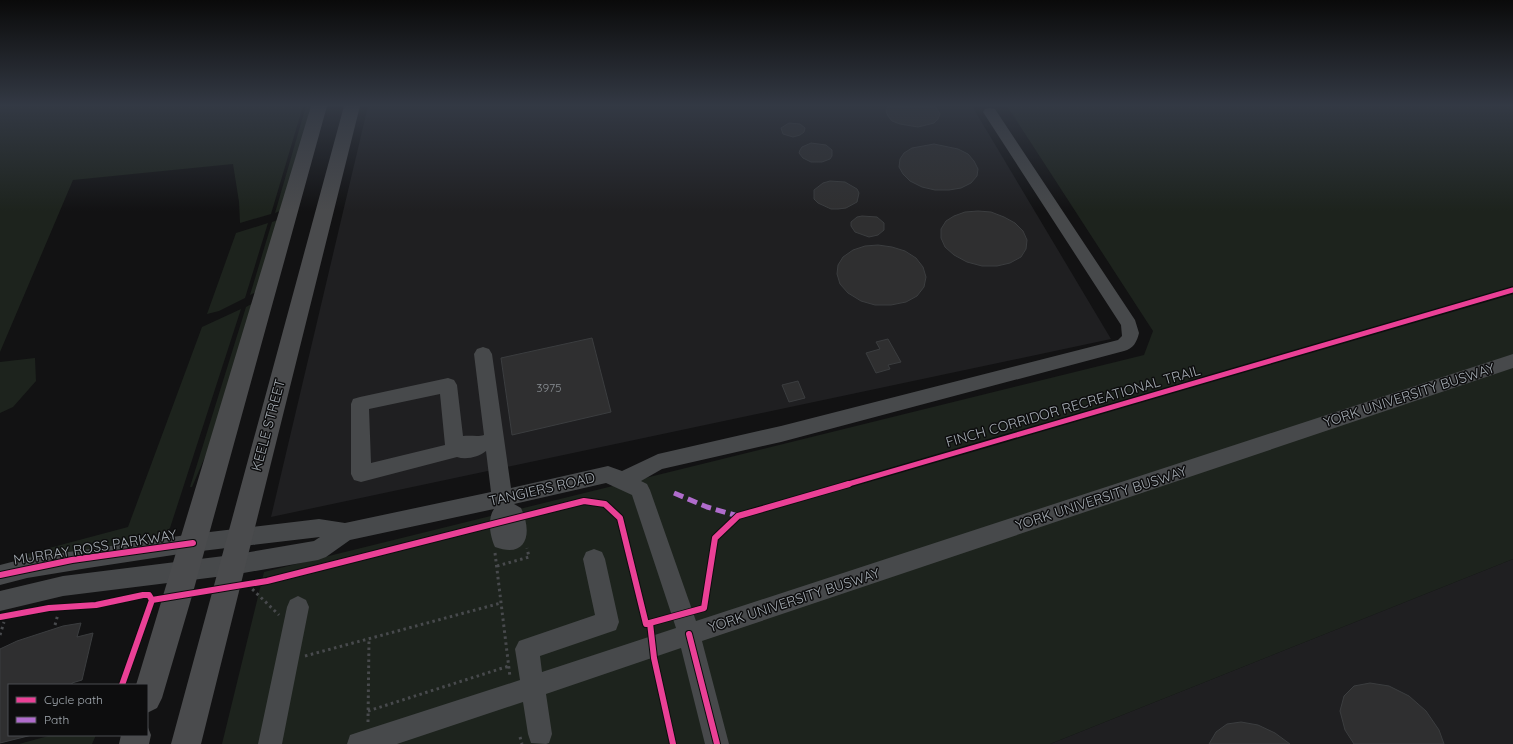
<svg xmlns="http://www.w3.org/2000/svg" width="1513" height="744" font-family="Quicksand,sans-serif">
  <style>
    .built { fill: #1f1f21 }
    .green { fill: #1d231d }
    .building { fill: #2f2f30; stroke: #3b3d3f }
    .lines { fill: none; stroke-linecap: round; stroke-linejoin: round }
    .path { stroke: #484a4d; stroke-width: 3; stroke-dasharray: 2.5 3.5; stroke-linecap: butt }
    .minor { fill: #47494b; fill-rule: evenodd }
    .major { fill: #4a4b4d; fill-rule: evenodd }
    .quiet { stroke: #b06ccc; stroke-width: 5; stroke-dasharray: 10 5; stroke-linecap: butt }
    .cycleway-far1-casing { stroke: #0d0d0e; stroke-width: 8 }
    .cycleway-casing { stroke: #0d0d0e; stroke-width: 8 }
    .cycleway-far1 { stroke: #ea4096; stroke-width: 5 }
    .cycleway { stroke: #ea4096; stroke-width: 6 }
    .labels { text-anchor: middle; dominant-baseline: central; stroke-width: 3; stroke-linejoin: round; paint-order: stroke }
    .number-label { font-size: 12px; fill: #888d92 }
    .street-label { font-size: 14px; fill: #a5acb3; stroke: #0d0d0e }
  </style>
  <rect width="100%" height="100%" fill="#121213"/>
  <!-- built -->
  <path class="built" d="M368 106H972L1111 339 271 517Z
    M1513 559V744H1050Z"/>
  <!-- green -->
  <path class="green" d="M0 106H303L271 214 240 223 239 202 233 164 73 180 0 352Z
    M306 106H312L280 211 275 213Z
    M1007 106H1513V559L1050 744H222L264 572 1144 355 1153 331Z
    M281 219 258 291 250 295 272 222Z
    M268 223 245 298 219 311 207 314 236 233Z
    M255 302 214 436 192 487H190L246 307Z
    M241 309 170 528C161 538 150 535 140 541L26 560 23 555 128 527 202 327Z
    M35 358 36 381 13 407 0 413V362Z
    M52 735H96L92 744H19Z"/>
  <!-- building -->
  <path class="building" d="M935 106 940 114 938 119 934 123 918 127 900 124 892 121 888 116 886 111 888 106Z
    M789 123 800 124 805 128 804 132 800 135 793 137 783 134 781 128Z
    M811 143 826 145 832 150V156L830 159 822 162H811L803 158 799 153 800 150 802 147Z
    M934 144 958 149 968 154 974 161 978 169 977 176 971 183 961 188 949 190H935L922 187 910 181 903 174 899 167 900 159 904 153 912 148Z
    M830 181 845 182 857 189 859 193 857 202 846 208 838 209H831L818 203 814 199V190L823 183Z
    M978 211 991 212 1004 217 1015 223 1023 231 1027 240 1026 249 1021 257 1010 263 997 266H982L967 262 954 255 945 247 941 238V229L946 221 954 216 965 212Z
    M862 216 877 217 884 223V230L878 235 869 237 855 232 851 226V222L857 217Z
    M878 245 892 247 905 251 916 258 923 267 926 277 924 287 917 296 906 302 891 305H875L861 301 848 293 840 284 837 274 838 265 843 257 853 250 865 246Z
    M592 338 611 412 512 435 501 358Z
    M888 339 901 362 888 365 890 369 876 373 866 353 880 349 876 342Z
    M798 381 805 398 789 402 782 385Z
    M81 623 77 637 93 633 82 680 72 683V685H9V735H32L0 743V649L17 641 63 626Z
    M1370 683 1389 686 1409 696 1426 711 1439 730 1444 744H1354L1345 730 1340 711 1344 696 1354 686Z
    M1241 722 1258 725 1275 733 1290 744H1209L1216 732 1227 724Z"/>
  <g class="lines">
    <!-- path -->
    <path class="path" d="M495 553 510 677
      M497 566 529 557 527 548
      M248 585 279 615
      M55 625 58 614
      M0 635 4 622
      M305 656 501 603
      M368 711 509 666
      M368 722 369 639
      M520 737 522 744"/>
    <!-- minor -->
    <path class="minor" d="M990 108 995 109 997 112 1135 320 1139 333C1137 342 1133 349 1124 351L781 442 662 469 641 481 647 484 650 490 696 621 1513 354V368L702 641 729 744H705L681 648 546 694 552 734 549 743 546 744 531 743 528 734 523 702 397 744H347L350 735 359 732 520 680 515 649 519 641 595 615 583 559 586 552 594 549 602 552 605 559 619 622 616 630 540 656 542 672 676 628 632 495 606 483 514 504 521 508C533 533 527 559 495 547 490 536 487 519 494 509L350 540 326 557 318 560 232 575 63 596 0 611V591L63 576 232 555 314 541 320 537 193 552 88 568 27 578 0 585V565L27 558 193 534 319 519 345 523 491 492 486 451C479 457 466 460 457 457L361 482 354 480 351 474V404L353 399 360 397 448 378 454 380 457 385 463 436C471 435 478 437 484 435L474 354 477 349 483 347 489 349 492 354 511 488 608 466 622 471 658 454 781 426 1118 340 1122 336 1121 325 983 112 985 109ZM440 394 445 445 371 463 369 409Z
      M298 596 306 600 309 607 282 744H258L287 607 290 600Z"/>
    <!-- major -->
    <path class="major" d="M311 106H327L192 596 162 698 157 708 147 713V685H136Z
      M344 106H360L201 744H171Z
      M147 725 151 735 149 744H119L121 735H147Z"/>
    <!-- quiet -->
    <path class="quiet" d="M674 493 707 507 738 516"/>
    <!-- cycleway-far1 casing -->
    <g class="cycleway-far1-casing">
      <path id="cycleway-far1" d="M845 485 1513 290"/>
    </g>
    <!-- cycleway casing -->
    <g class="cycleway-casing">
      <path id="cycleway" d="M0 575 72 560 193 543
        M152 600 267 581 584 501 605 504 620 518 646 624 704 608 715 538 738 516 849 484
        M0 617 49 608 96 605 143 595H149L152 600
        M650 623 654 658 673 744
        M689 634 717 744
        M122 685 152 600"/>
    </g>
    <!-- cycleway-far1 -->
    <use href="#cycleway-far1" class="cycleway-far1"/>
    <!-- cycleway -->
    <use href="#cycleway" class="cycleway"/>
  </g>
  <!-- sky -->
  <linearGradient id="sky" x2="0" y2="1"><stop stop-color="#0a0a0a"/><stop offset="0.5" stop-color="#333944"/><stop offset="1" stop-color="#333944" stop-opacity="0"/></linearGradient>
  <rect width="1513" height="211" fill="url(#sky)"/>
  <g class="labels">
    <!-- number labels -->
    <g class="number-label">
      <text x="549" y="387">3975</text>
    </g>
    <!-- street labels -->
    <g class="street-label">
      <text transform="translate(1409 395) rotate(-18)">YORK UNIVERSITY BUSWAY</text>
      <text transform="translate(1073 406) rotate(-16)">FINCH CORRIDOR RECREATIONAL TRAIL</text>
      <text transform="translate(268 425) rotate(-75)">KEELE STREET</text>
      <text transform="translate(542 489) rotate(-13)">TANGIERS ROAD</text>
      <text transform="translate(1101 498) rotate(-18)">YORK UNIVERSITY BUSWAY</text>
      <text transform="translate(95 547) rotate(-9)">MURRAY ROSS PARKWAY</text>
      <text transform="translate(794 600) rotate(-18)">YORK UNIVERSITY BUSWAY</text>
    </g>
  </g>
  <!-- legend -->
  <rect x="8" y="684" width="140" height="52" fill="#0d0d0e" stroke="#4a4d50"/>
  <rect x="16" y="697" width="20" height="6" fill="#ea4096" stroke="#4a4d50"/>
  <text x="44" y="704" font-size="12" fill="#a5acb3">Cycle path</text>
  <rect x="16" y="717" width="20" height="6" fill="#b06ccc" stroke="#4a4d50"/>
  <text x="44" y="724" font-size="12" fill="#a5acb3">Path</text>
</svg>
